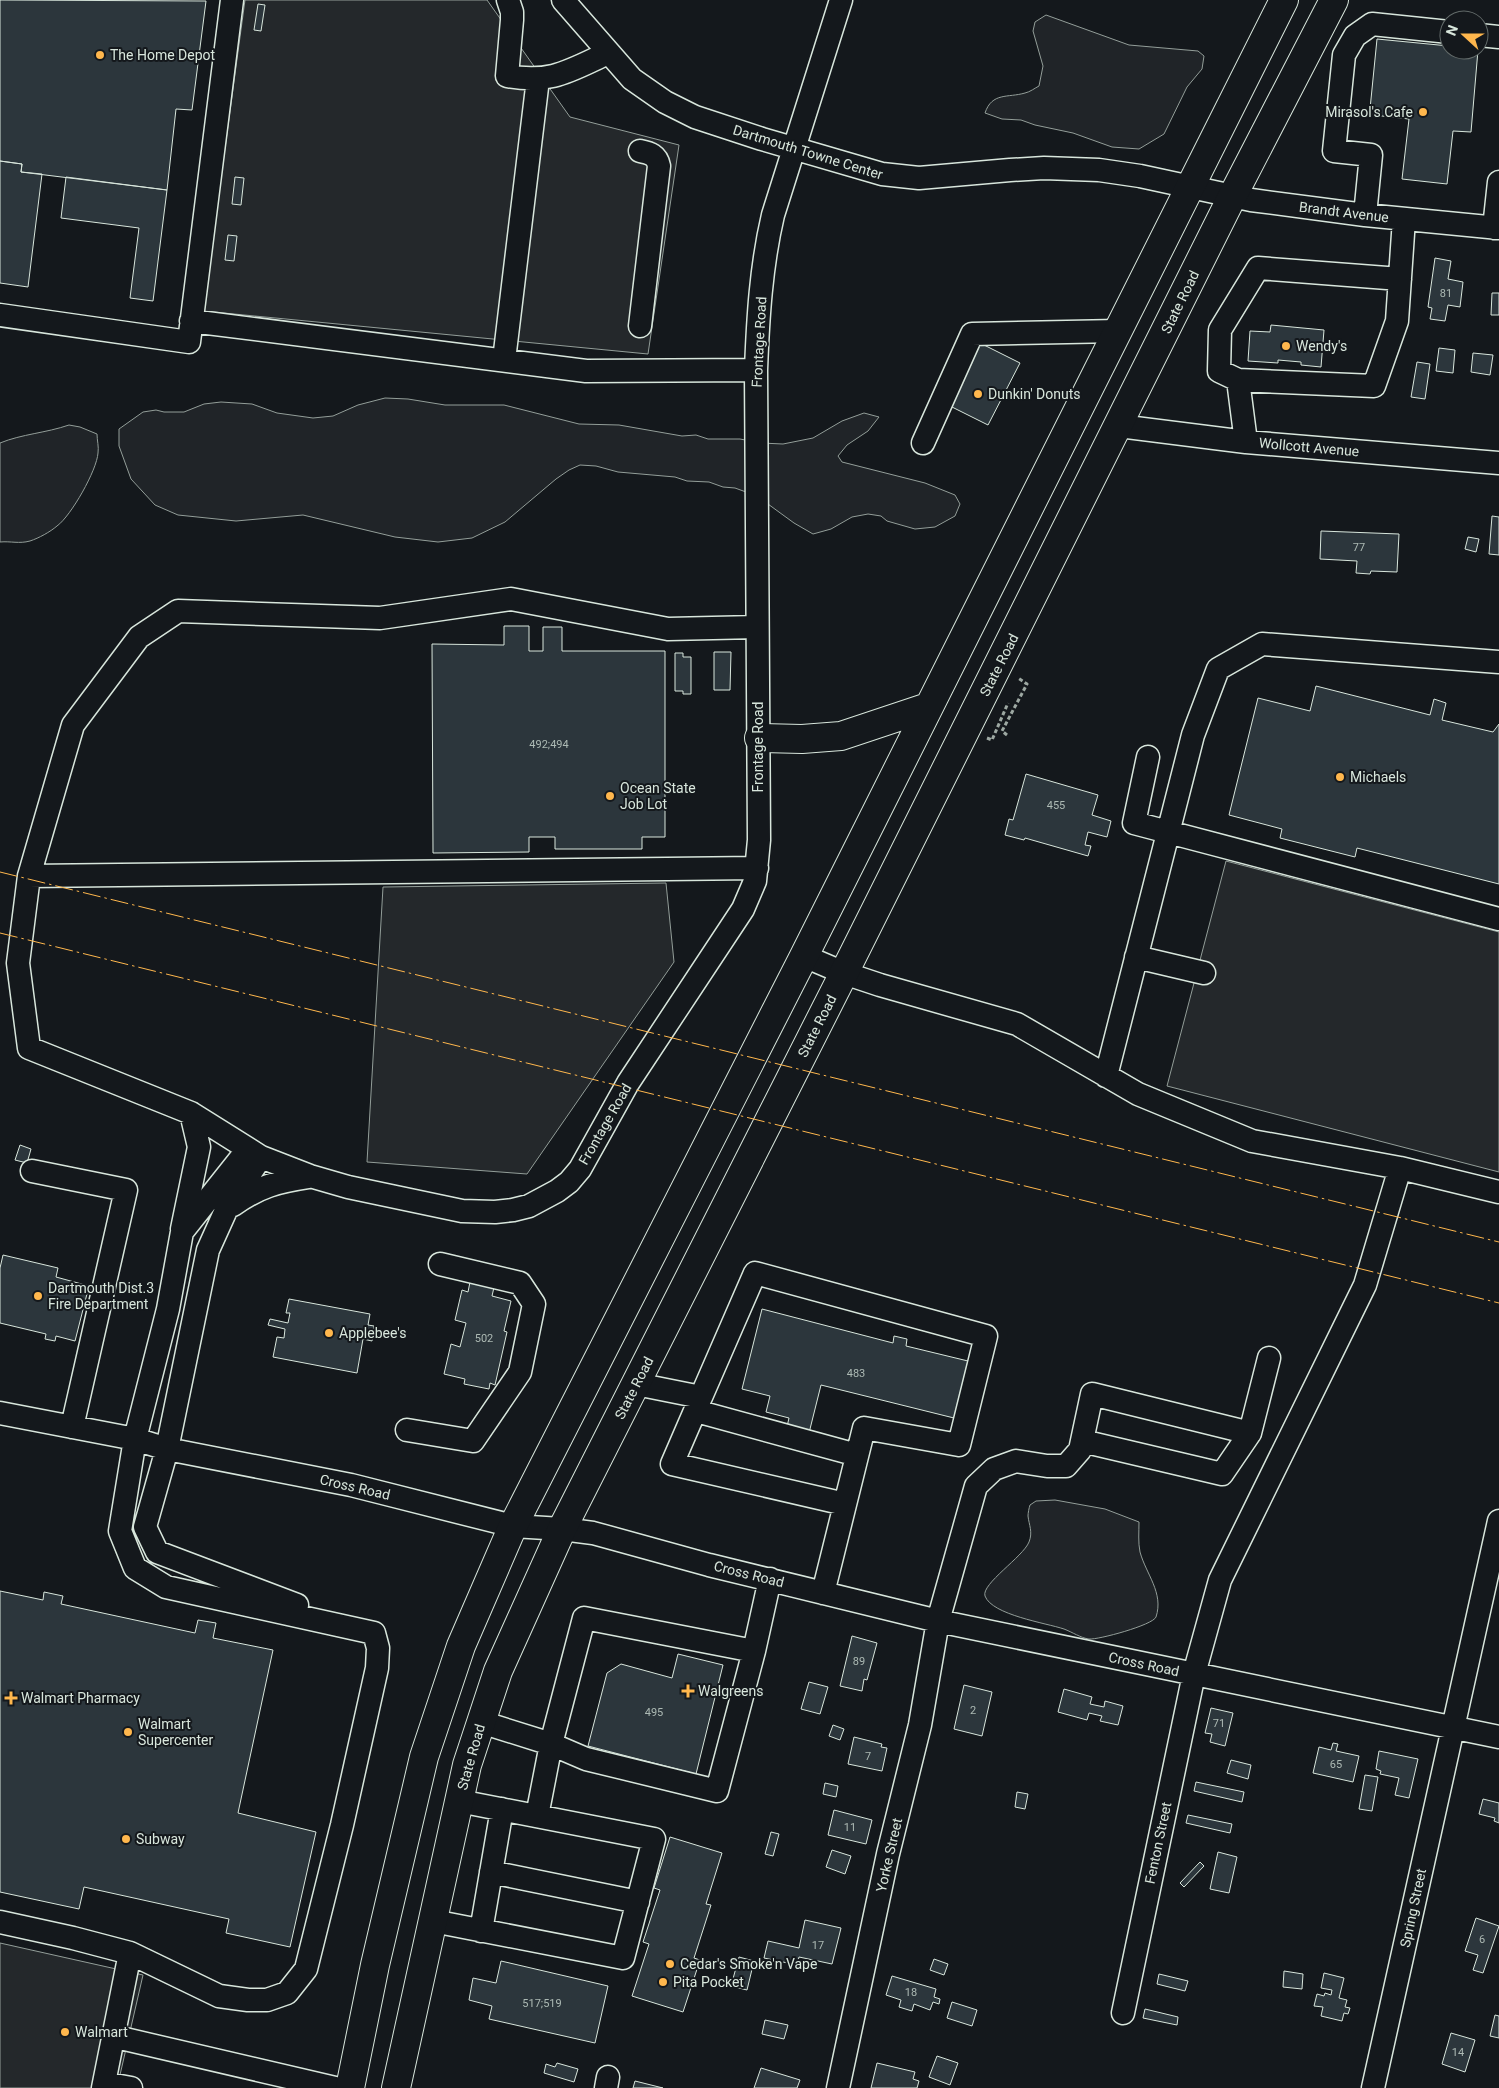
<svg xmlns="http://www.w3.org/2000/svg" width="1499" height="2088" font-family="Roboto,sans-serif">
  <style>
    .green { fill: #202428; stroke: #939e99 }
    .parking { fill: #24282b; stroke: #939e99 }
    .building { fill: #2c363c; stroke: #d8e6dc }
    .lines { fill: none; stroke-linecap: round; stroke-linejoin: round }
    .minor-casing { stroke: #d8e6dc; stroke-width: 25 }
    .major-casing { stroke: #d8e6dc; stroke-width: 30 }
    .path { stroke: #9da8a2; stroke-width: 3; stroke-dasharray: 4 2.5; stroke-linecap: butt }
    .minor { stroke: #14181c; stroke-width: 22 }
    .major { stroke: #14181c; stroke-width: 28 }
    .power { stroke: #ffb74d; stroke-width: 1; stroke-dasharray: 18 4 2.5 4; stroke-linecap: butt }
    .poi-dot { fill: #ffb74d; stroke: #14181c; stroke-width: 2 }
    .labels { text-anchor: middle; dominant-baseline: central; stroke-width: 4; stroke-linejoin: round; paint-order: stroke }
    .number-label { font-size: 11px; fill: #adbab4 }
    .poi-label { font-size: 14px; fill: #d8e6dc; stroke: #14181c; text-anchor: start }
    .street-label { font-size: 14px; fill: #d8e6dc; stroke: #14181c }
  </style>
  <rect width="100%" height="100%" fill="#14181c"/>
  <!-- green -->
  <path class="green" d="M1046 15 1129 45 1198 51 1204 56 1202 69 1187 87 1164 134 1139 149 1112 147 1073 133 1035 125 1021 120 1002 119 985 113C992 92 1008 98 1025 93 1030 92 1035 88 1039 86L1043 66 1033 31 1035 22Z
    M385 398 408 399 445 405H504L579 424 619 425 682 436 696 435 708 439H740L761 443 783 444 813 438 842 421 864 413 879 417 868 431 847 445 838 456 842 462 925 483 955 495 960 504 955 516 935 527 915 529 887 521 881 516 868 514 852 517 831 529 813 534 794 523 757 496 735 488 723 487 709 482 687 481 675 477 618 472 596 466 580 465 569 470 556 479 505 522 472 538 438 542 395 537 303 515 236 521 178 515 155 505 131 479 119 446V429L143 412 156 410 164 412H184L204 404 221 402 252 404 277 413 313 418 333 416 358 405Z
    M69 425 80 427 97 434C97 440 99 447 98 453 97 470 71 516 57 526 50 532 39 538 30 541 19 544 11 541 0 542V443C22 434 46 433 69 425Z
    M1055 1500 1105 1509 1139 1522C1139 1531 1138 1543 1140 1552 1146 1574 1164 1593 1156 1617 1153 1625 1098 1640 1089 1639 1081 1638 1072 1632 1064 1629 1046 1623 992 1615 985 1596 981 1584 1023 1557 1029 1542 1033 1532 1029 1525 1028 1516 1028 1513 1029 1508 1030 1505L1036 1501Z"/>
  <!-- parking -->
  <path class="parking" d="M245 0H487L570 117 679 145 648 354 203 311Z
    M1226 861 1499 932V1172L1167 1086Z
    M666 883 674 962 527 1174 367 1162 383 887Z
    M0 1943 143 1975 117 2088H0Z"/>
  <!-- building -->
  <path class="building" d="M0 0 206 1 192 110 176 109 167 190 21 172 22 164 0 161Z
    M258 4 265 5 261 31 254 30Z
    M1377 39 1449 46V50H1478L1471 132 1453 131 1447 184 1402 179 1409 119 1373 115 1374 110 1370 109Z
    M0 161 22 164 21 172 42 174 28 287 0 283Z
    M66 177 167 190 153 301 130 298 139 228 61 218Z
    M235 177 244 178 241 205 232 204Z
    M228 235 237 236 234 261 225 260Z
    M1435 258 1451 261 1448 279 1463 282 1460 307 1448 305 1445 321 1430 319 1432 308 1428 307Z
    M1492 293H1499V315H1491Z
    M1271 325 1324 330 1321 367 1301 365V362L1278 360V363L1248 361 1250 331 1270 332Z
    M978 342 1020 363 988 425 946 404Z
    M1439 348 1455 350 1453 373 1436 371Z
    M1473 353 1493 355 1490 375 1471 372Z
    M1417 362 1430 364 1425 399 1411 397Z
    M1492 516 1499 517V555L1489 554Z
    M1321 531 1399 534 1397 572 1371 571 1370 574 1356 573 1357 561 1320 559Z
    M1468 537 1479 539 1476 552 1465 549Z
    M504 626H529V651H543V627H562V651H665V837H642V849H555V837H529V852L433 853 432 644 504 645Z
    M714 652H731L730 690H714Z
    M675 653H683V657H691V694H683V691H675Z
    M1316 686 1430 715 1434 699 1446 703 1442 720 1493 732 1499 724V884L1357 848 1355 857 1280 838 1282 829 1229 815 1258 698 1310 711Z
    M1026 774 1098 795 1092 815 1111 821 1107 837 1088 832 1085 845 1091 846 1088 856 1025 838 1024 840 1005 835 1009 819 1013 820Z
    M20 1145 31 1149 27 1163 15 1160Z
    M3 1255 58 1268 56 1277 89 1286 75 1341 56 1336 55 1341 45 1339 46 1334 0 1323V1268Z
    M471 1277 495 1283 492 1296 511 1301 504 1331 507 1332 495 1385 490 1383 489 1389 464 1384 465 1379 444 1374 451 1344 460 1347 466 1323 455 1320 462 1290 468 1292Z
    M289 1299 370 1314 368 1325 374 1326 372 1341 363 1339 357 1373 273 1357 277 1337 284 1338 285 1329 268 1325 270 1319 288 1323 290 1313H286Z
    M762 1309 893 1343 894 1336 907 1339 906 1346 968 1361 954 1418 821 1385 808 1437 786 1431 789 1418 766 1412 770 1396 742 1389Z
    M0 1591 43 1600 44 1592 63 1596 61 1604 195 1633 198 1620 216 1623 213 1638 273 1650 238 1813 316 1832 290 1947 226 1933 229 1919 84 1887 79 1909 0 1892Z
    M852 1636 877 1643 867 1680 864 1679 862 1691 840 1686Z
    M678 1654 723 1665 696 1774 588 1746 607 1673 621 1664 672 1678Z
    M809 1682 828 1687 820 1714 801 1709Z
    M964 1685 992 1692 982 1736 954 1729Z
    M1064 1689 1092 1697 1090 1704 1104 1707 1105 1701 1123 1706 1118 1725 1100 1721 1102 1716 1089 1713 1087 1720 1058 1712Z
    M1211 1708 1233 1713 1225 1746 1210 1742 1212 1734 1205 1733Z
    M833 1725 844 1729 840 1740 829 1736Z
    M854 1737 882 1744 881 1747 887 1748 882 1771 848 1764Z
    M1333 1743 1338 1744 1336 1751 1359 1756 1353 1782 1313 1773 1319 1747 1331 1750Z
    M1379 1751 1418 1759 1409 1798 1395 1795 1399 1778 1380 1774 1381 1771 1376 1769Z
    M1231 1760 1251 1765 1248 1779 1227 1773Z
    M1365 1775 1378 1777 1372 1811 1359 1809Z
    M1196 1782 1244 1792 1242 1802 1194 1791Z
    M825 1783 838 1786 836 1797 823 1794Z
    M1017 1792 1028 1794 1025 1809 1015 1807Z
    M1483 1799 1499 1803V1823L1494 1821 1495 1818 1479 1814Z
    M834 1810 872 1820 866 1844 828 1835Z
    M1188 1815 1232 1824 1230 1833 1186 1823Z
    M771 1832 779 1834 773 1856 765 1854Z
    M670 1837 722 1853 706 1904 711 1905 694 1958 700 1960 683 2012 632 1996 649 1944 643 1942 660 1890 654 1888Z
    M832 1850 851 1856 845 1874 826 1867Z
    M1218 1852 1237 1857 1229 1893 1210 1889Z
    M1200 1862 1204 1866 1184 1887 1180 1883Z
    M1476 1918 1499 1926 1483 1973 1473 1970 1478 1955 1465 1951Z
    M805 1920 841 1928 832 1964 799 1957 797 1965 764 1958 768 1941 799 1948Z
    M739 1957 754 1961 747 1990 731 1986Z
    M934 1959 948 1964 944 1975 930 1970Z
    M501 1961 608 1986 595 2043 489 2019 492 2006 469 2000 473 1978 496 1983Z
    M1284 1971 1303 1974 1302 1989 1283 1987Z
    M1324 1973 1344 1978 1339 1998 1347 2000 1345 2007 1350 2008 1348 2014 1344 2013 1342 2021 1321 2016 1323 2007 1314 2006 1317 1994 1324 1996 1325 1993 1331 1995 1332 1990 1321 1988Z
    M1159 1974 1188 1981 1185 1991 1157 1984Z
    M892 1976 936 1989 934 1997 940 1999 939 2004 933 2002 930 2010 914 2004 912 2011 899 2007 901 2000 886 1995Z
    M952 2002 977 2010 972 2026 947 2018Z
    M1145 2009 1178 2017 1177 2025 1143 2018Z
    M1495 2015 1499 2016V2038L1490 2036Z
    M765 2020 788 2025 784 2039 762 2034Z
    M1451 2033 1475 2040 1465 2072 1442 2064Z
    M937 2056 958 2063 950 2085 929 2077Z
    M557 2063 578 2069 574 2082 544 2073 546 2064 555 2067Z
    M877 2063 915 2072 913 2079 919 2081 917 2088H871Z
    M761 2068 800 2080 797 2088H754Z
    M635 2081 663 2088H633Z"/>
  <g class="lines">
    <!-- minor casing -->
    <g class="minor-casing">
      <path id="minor" d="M508 0 512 12V20L507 76C551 84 569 71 608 53
        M563 0 632 79 665 102 695 117 762 139 882 174 919 178 1010 170 1044 168 1099 170 1140 176 1251 200 1365 215 1499 228
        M1479 35 1499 37
        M640 151C650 153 657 155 659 166L640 326
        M1365 215 1371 155 1334 151 1344 55 1355 36 1372 24 1449 32
        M1494 228 1499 182
        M0 315 189 342 232 0
        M191 321 586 371 756 370
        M504 360 538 79
        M1238 380 1219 371 1220 330 1258 268 1400 279
        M1119 426 1246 442 1499 463
        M1246 442 1238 380 1374 386 1397 321 1404 219
        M923 443 972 334 1118 331
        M757 627 668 629 511 599 380 618 178 611 139 637 73 725 29 876 18 963 29 1048 191 1113 261 1157 310 1176 348 1187 462 1211 495 1212 513 1210 529 1206 557 1191 569 1182 580 1169 628 1083 743 909 755 881 759 840 756 370C758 318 761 266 773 215L841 0
        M1148 757 1134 823 1499 919
        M29 876 757 868
        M804 956 844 973 880 985 1017 1024 1138 1094 1252 1141 1400 1168 1365 1285 1220 1580 1194 1674 1123 2013
        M1136 957 1204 973
        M1106 1076 1193 735 1218 669 1262 644 1499 662
        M248 1149 182 1232 168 1309 135 1439 120 1531 135 1568 166 1587 374 1633
        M261 1157 227 1208 208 1250 167 1449 145 1527 157 1552 297 1605
        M1400 1168 1499 1192
        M32 1171 126 1190 72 1427
        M233 1205C260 1186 277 1182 309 1177
        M182 1229 199 1147 191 1113
        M636 1384 701 1397 755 1273 986 1336 959 1445 864 1428 823 1593
        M701 1397 672 1464 845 1504
        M696 1411 857 1455
        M0 1413 135 1439 167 1449 351 1485 513 1526 562 1529 593 1533 709 1565 938 1621 1499 1737
        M407 1430 473 1441 520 1372 534 1304 520 1283 440 1264
        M1082 1441 1222 1474 1250 1433
        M481 1722 551 1744 584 1618 754 1651 770 1579
        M537 1816 551 1744 586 1759 717 1791 754 1651
        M491 1872 638 1902
        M433 1921 623 1958 654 1839 459 1801
        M0 1922 73 1938 130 1953 103 2088
        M481 1931 502 1809
        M130 1953 219 1996 248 2000H267L287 1993 306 1969 342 1825 377 1668 378 1648 374 1633
        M112 2036 335 2088
        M104 2083 131 2088
        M606 2088 608 2077
        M838 2088 888 1854 920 1725 938 1621 976 1486 994 1469 1016 1461 1047 1466H1066L1080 1450 1092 1394 1250 1433 1269 1358
        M1373 2088 1499 1521"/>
    </g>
    <!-- major casing -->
    <g class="major-casing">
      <path id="major" d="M759 738 802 739 841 736 928 707
        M350 2088 375 1965 424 1757 461 1646 513 1526 804 956 1284 0
        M396 2088 467 1765 498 1671 562 1529 844 973 1232 197 1334 0"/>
    </g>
    <!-- path -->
    <path class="path" d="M1007 735 1002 731 1027 684 1018 678
      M987 738 992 740 1008 703"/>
    <!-- minor -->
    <use href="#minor" class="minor"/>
    <!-- major -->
    <use href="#major" class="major"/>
    <!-- power -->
    <path class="power" d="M0 872 1499 1242
      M0 933 1499 1303"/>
  </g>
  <!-- markers -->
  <g class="poi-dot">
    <circle cx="100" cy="55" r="5"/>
    <circle cx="1423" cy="112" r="5"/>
    <circle cx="1286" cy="346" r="5"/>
    <circle cx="978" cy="394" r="5"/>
    <circle cx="1340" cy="777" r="5"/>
    <circle cx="610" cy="796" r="5"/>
    <circle cx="38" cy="1296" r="5"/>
    <circle cx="329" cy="1333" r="5"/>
    <path d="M685.5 1683.5h5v5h5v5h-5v5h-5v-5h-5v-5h5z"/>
    <path d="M8.5 1690.5h5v5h5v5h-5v5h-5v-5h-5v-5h5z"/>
    <circle cx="128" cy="1732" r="5"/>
    <circle cx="126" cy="1839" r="5"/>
    <circle cx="670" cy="1964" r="5"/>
    <circle cx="663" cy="1982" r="5"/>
    <circle cx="65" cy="2032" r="5"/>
  </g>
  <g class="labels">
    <!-- number labels -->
    <g class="number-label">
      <text x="1446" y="293">81</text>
      <text x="1359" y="547">77</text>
      <text x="549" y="744">492;494</text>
      <text x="1056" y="805">455</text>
      <text x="484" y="1338">502</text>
      <text x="856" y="1373">483</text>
      <text x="859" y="1661">89</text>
      <text x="973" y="1710">2</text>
      <text x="654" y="1712">495</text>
      <text x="1219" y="1723">71</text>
      <text x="868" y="1756">7</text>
      <text x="1336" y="1764">65</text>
      <text x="850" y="1827">11</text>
      <text x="1482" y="1939">6</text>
      <text x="818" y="1945">17</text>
      <text x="911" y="1992">18</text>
      <text x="542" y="2003">517;519</text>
      <text x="1458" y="2052">14</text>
    </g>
    <!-- poi labels -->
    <g class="poi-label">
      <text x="110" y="55">The Home Depot</text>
      <text x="1413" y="112" text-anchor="end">Mirasol's Cafe</text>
      <text x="1296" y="346">Wendy's</text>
      <text x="988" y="394">Dunkin' Donuts</text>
      <text x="1350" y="777">Michaels</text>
      <text x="620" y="788">Ocean State<tspan x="620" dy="16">Job Lot</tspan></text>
      <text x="48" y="1288">Dartmouth Dist.3<tspan x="48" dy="16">Fire Department</tspan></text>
      <text x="339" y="1333">Applebee's</text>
      <text x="698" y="1691">Walgreens</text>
      <text x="21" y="1698">Walmart Pharmacy</text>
      <text x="138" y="1724">Walmart<tspan x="138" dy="16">Supercenter</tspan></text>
      <text x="136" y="1839">Subway</text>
      <text x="680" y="1964">Cedar's Smoke'n Vape</text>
      <text x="673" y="1982">Pita Pocket</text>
      <text x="75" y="2032">Walmart</text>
    </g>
    <!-- street labels -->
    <g class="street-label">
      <text transform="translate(808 152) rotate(17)">Dartmouth Towne Center</text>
      <text transform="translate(1344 212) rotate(7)">Brandt Avenue</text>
      <text transform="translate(1180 302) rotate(-64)">State Road</text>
      <text transform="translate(759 342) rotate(-87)">Frontage Road</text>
      <text transform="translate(1309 447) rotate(5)">Wollcott Avenue</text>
      <text transform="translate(999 665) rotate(-63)">State Road</text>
      <text transform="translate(758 747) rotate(-90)">Frontage Road</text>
      <text transform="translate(817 1026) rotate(-63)">State Road</text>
      <text transform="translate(605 1124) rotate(-60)">Frontage Road</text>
      <text transform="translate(634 1388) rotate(-63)">State Road</text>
      <text transform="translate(355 1487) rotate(13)">Cross Road</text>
      <text transform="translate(749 1574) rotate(14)">Cross Road</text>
      <text transform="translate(1144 1664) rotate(12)">Cross Road</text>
      <text transform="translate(471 1757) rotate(-74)">State Road</text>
      <text transform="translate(1158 1843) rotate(-78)">Fenton Street</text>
      <text transform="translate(889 1855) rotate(-77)">Yorke Street</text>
      <text transform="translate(1413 1908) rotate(-78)">Spring Street</text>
    </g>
  </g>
  <!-- north arrow -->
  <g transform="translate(1464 35) rotate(291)"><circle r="24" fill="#14181c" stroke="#626a69"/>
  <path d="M0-4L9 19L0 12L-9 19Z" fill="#ffb74d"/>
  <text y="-8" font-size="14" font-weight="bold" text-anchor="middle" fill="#d8e6dc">N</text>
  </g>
</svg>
